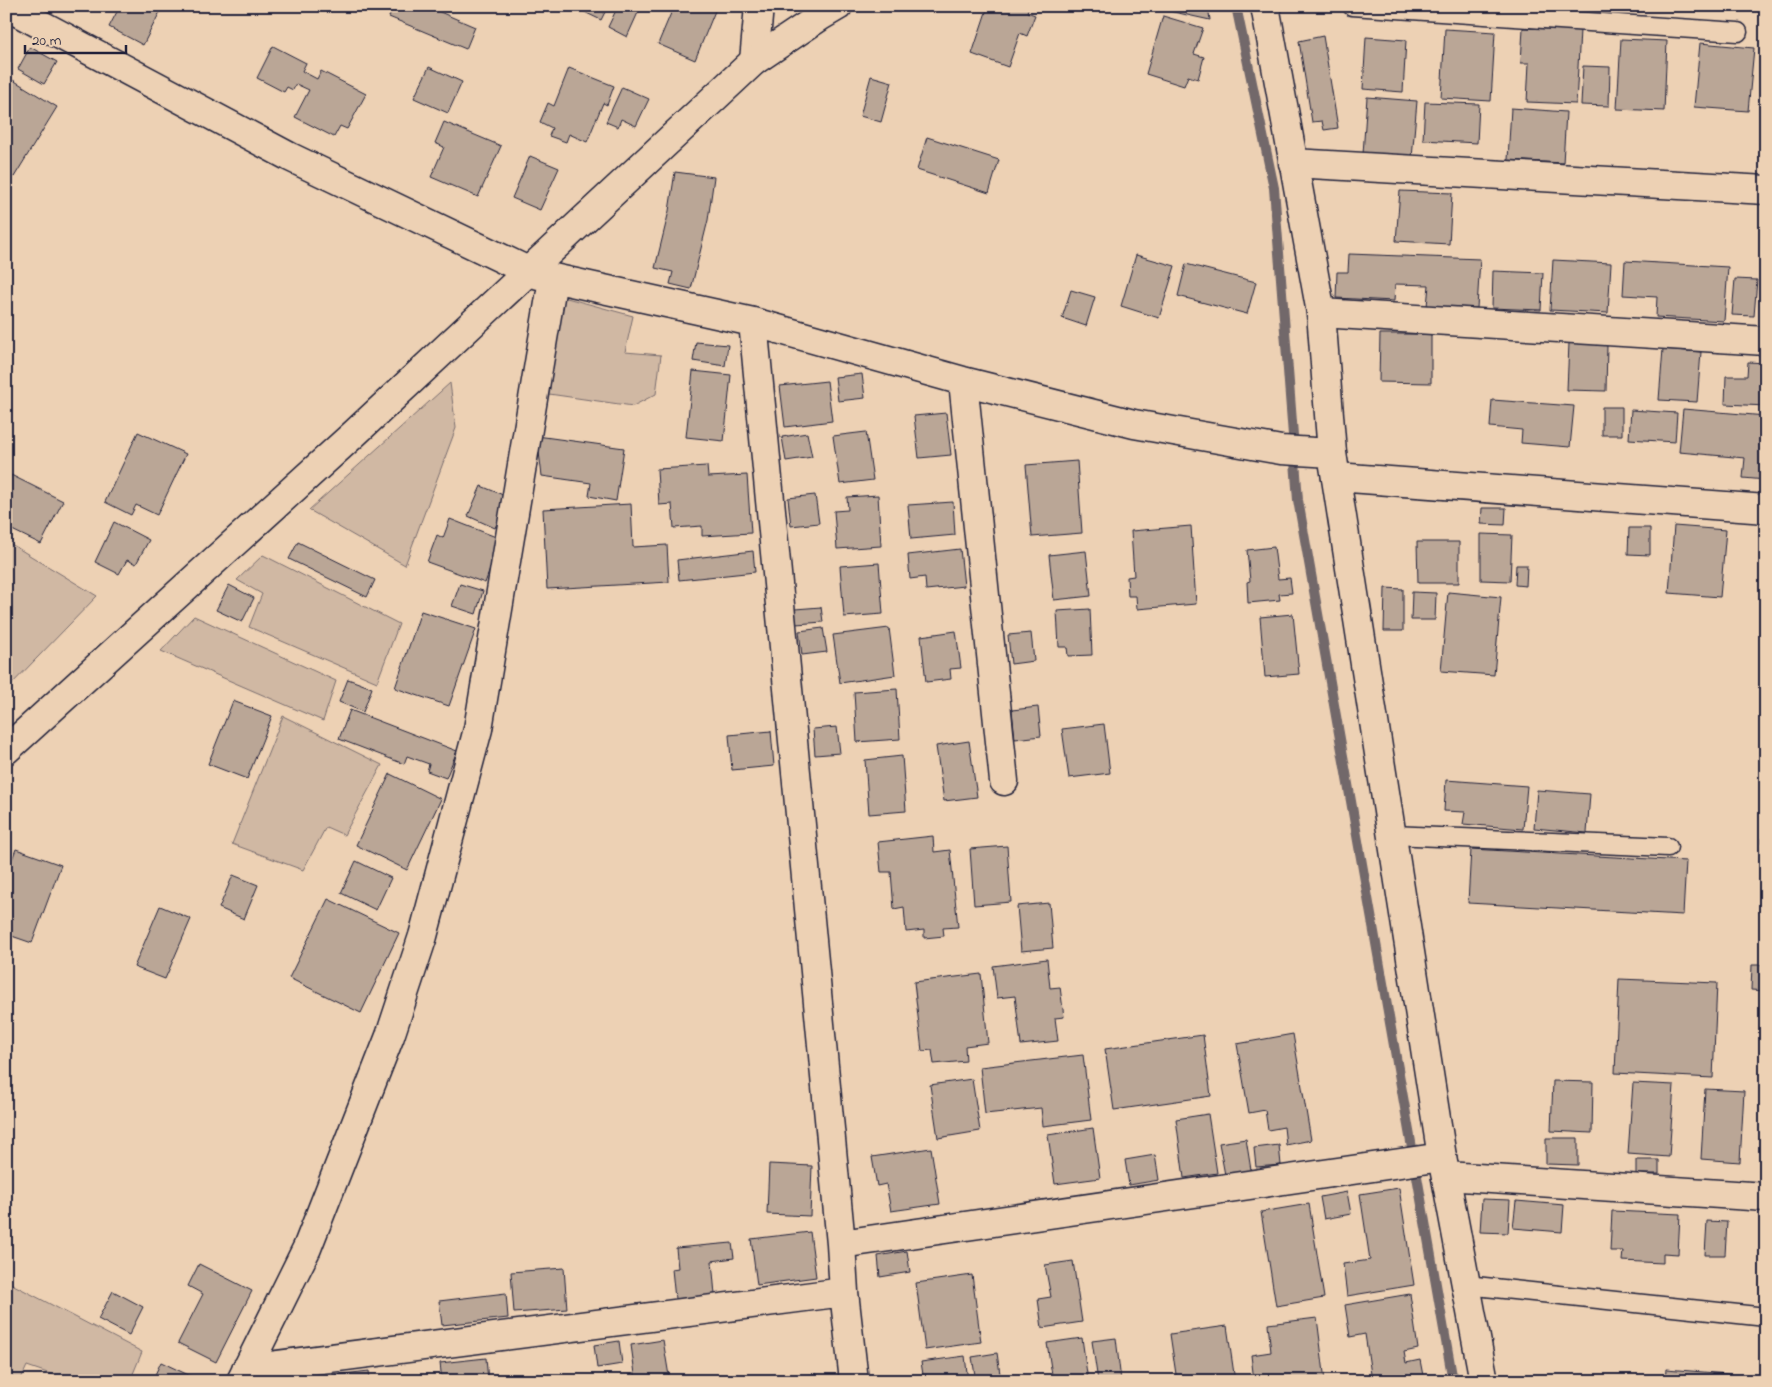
<svg xmlns="http://www.w3.org/2000/svg" width="1772" height="1387" font-family="'Indie Flower',sans-serif">
  <style>
    .green { fill: #d0b8a3; stroke: #796d6f }
    .lines { fill: none; stroke-linecap: round; stroke-linejoin: round }
    .stream { stroke: #72676b; stroke-width: 10 }
    .building { fill: #baa696; stroke: #22223b }
    .service-casing { stroke: #22223b; stroke-width: 21 }
    .minor-casing { stroke: #22223b; stroke-width: 31 }
    .tertiary-casing { stroke: #22223b; stroke-width: 31 }
    .service { stroke: #edd1b4; stroke-width: 18 }
    .minor { stroke: #edd1b4; stroke-width: 28 }
    .tertiary { stroke: #edd1b4; stroke-width: 28 }
  </style>
  <rect width="100%" height="100%" fill="#edd1b4"/>
  <filter id="ink" filterUnits="userSpaceOnUse"><feTurbulence type="fractalNoise" baseFrequency=".02" numOctaves="2"/><feDisplacementMap in="SourceGraphic" scale="10" xChannelSelector="R" yChannelSelector="G"/><feConvolveMatrix kernelMatrix="1 2 1 2 8 2 1 2 1" color-interpolation-filters="sRGB"/></filter>
  <g filter="url(#ink)">
    <!-- green -->
    <path class="green" d="M563 297 633 316 625 352 661 355 656 394 633 406 549 394Z
      M450 383 456 428 405 565 309 510Z
      M6 541 97 596 6 690Z
      M263 555 399 624 377 682 249 627 262 594 237 580Z
      M194 616 336 681 323 721 161 651Z
      M283 716 382 765 344 835 326 827 303 870 232 844Z
      M6 1281 142 1352 130 1381H71L27 1366 20 1381H6Z"/>
    <g class="lines">
      <!-- stream -->
      <path class="stream" d="M1236 6 1274 188 1298 500 1453 1381"/>
    </g>
    <!-- building -->
    <path class="building" d="M120 6H163L143 45 109 27Z
      M393 6H426L475 27 466 49 389 17Z
      M572 6H608L601 20Z
      M618 6H641L627 37 608 27Z
      M674 6H717L695 60 658 44Z
      M988 6H1029L1027 12 1035 15 1027 36 1020 33 1008 67 972 54Z
      M1160 6H1208L1210 20 1160 9Z
      M1708 6H1757V9Z
      M1163 16 1203 28 1194 54 1204 57 1198 79 1188 76 1184 86 1146 74Z
      M1523 28 1580 30 1576 104 1527 102 1529 63H1521Z
      M1445 29 1495 32 1491 101 1441 98Z
      M1323 36 1338 128 1324 130 1322 121 1312 122 1299 41Z
      M1366 37 1406 40 1403 92 1363 89Z
      M1621 39 1667 41 1664 111 1617 109Z
      M1700 43 1754 48 1748 111 1694 107Z
      M273 46 306 63 302 71 317 79 321 71 366 94 347 129 340 126 334 137 295 117 309 90 296 84 293 90 287 87 284 92 257 78Z
      M30 47 57 62 44 84 18 69Z
      M1583 66 1610 67 1609 106 1581 105Z
      M429 67 462 82 448 113 414 98Z
      M569 68 614 86 607 105 603 103 587 142 569 134 566 142 549 136 552 128 540 122 548 103 554 106Z
      M871 76 892 82 881 122 860 116Z
      M13 80 57 107 14 177 6 172V92Z
      M622 87 649 99 636 126 621 119 618 127 606 122Z
      M1367 97 1417 101 1412 158 1363 154Z
      M1425 102 1479 104 1477 143 1423 140Z
      M1511 108 1566 112 1563 163 1508 160Z
      M444 122 501 146 478 197 431 177 444 147 435 143Z
      M927 137 999 160 989 193 917 170Z
      M530 156 559 168 540 210 512 198Z
      M675 172 714 177 708 220 691 289 670 284 673 272 655 268 669 211Z
      M1400 191 1452 193 1449 244 1396 241Z
      M1349 254 1480 259 1477 308 1427 306 1429 285 1395 284 1394 301 1336 298 1337 272H1348Z
      M1136 255 1175 266 1159 318 1121 306Z
      M1553 260 1611 263 1608 313 1550 310Z
      M1625 261 1728 267 1724 321 1656 317 1657 297 1623 295Z
      M1186 264 1256 282 1247 314 1178 296Z
      M1493 271 1543 273 1541 310 1492 308Z
      M1735 279 1757 280 1754 316 1732 315Z
      M1071 290 1095 297 1086 326 1062 318Z
      M1380 334H1431V383L1379 382Z
      M696 342 728 345 725 366 693 361Z
      M1569 343 1607 345 1606 391 1567 390Z
      M1663 349 1701 352 1697 402 1659 400Z
      M1748 362 1766 363V406L1725 404 1726 376H1747Z
      M693 371 731 375 724 441 686 437Z
      M862 374 865 398 838 401 835 377Z
      M827 381 832 421 785 427 780 386Z
      M1492 400 1574 406 1570 447 1521 443 1522 430 1490 427Z
      M1602 407H1622V435H1602Z
      M1683 409 1766 416V480L1743 478 1745 458 1679 452Z
      M1631 410 1677 413 1675 442 1629 439Z
      M946 413 951 455 919 458 914 416Z
      M138 432 186 454 157 515 136 505 131 515 105 502Z
      M866 432 873 480 840 484 833 436Z
      M807 433 812 457 786 461 782 437Z
      M537 436 624 448 616 501 589 496 591 483 542 476Z
      M1077 461 1082 533 1032 537 1026 465Z
      M707 466 708 477 747 475 751 533 702 536V526L674 528 672 504 659 505 657 469Z
      M11 475 63 501 41 544 6 527V485Z
      M481 486 508 497 495 528 468 516Z
      M815 495 819 523 791 526 788 498Z
      M878 495 881 546 837 549 834 511 848 510 847 497Z
      M953 502 955 535 911 539 908 505Z
      M631 504 633 547 667 545 669 582 547 589 543 509Z
      M1482 508H1506L1505 525 1481 524Z
      M450 519 501 539 485 583 427 562 437 535 443 538Z
      M114 522 149 540 136 564 127 560 119 574 95 562Z
      M1191 526 1196 604 1137 609 1136 596H1128L1127 577 1134 576 1131 531Z
      M1674 526 1726 530 1720 597 1669 593Z
      M1629 528H1650V555L1628 554Z
      M1481 534 1512 535 1510 581 1481 580Z
      M298 542 375 580 367 597 289 559Z
      M1417 542H1459V583H1418Z
      M1274 547 1278 579 1290 578 1292 593 1279 594 1280 600 1248 603 1247 582 1250 581 1247 550Z
      M960 549 964 586 926 590 925 577 910 579 908 555Z
      M753 551 755 572 679 580 677 560Z
      M1086 551 1091 596 1054 600 1049 555Z
      M879 563 883 614 844 617 840 566Z
      M1516 565H1527L1526 586 1515 585Z
      M460 584 483 591 476 614 452 606Z
      M229 585 254 598 242 622 216 610Z
      M1385 588 1403 589V631H1384Z
      M1412 592 1436 593 1435 620H1411Z
      M1448 592 1501 597 1494 675 1441 671Z
      M821 607 823 622 796 624 795 609Z
      M1090 609 1092 655 1068 656 1067 647H1059L1057 611Z
      M421 611 476 629 449 706 395 688Z
      M1293 614 1299 674 1265 677 1260 617Z
      M823 628 827 652 802 655 799 631Z
      M889 628 895 675 840 683 833 635Z
      M956 631 961 668 950 669 951 679 926 682 921 636Z
      M1031 633 1034 661 1011 664 1008 635Z
      M348 679 372 688 363 712 339 702Z
      M897 689 900 739 857 742 854 692Z
      M233 701 272 716 247 779 208 764Z
      M1038 707 1041 736 1015 739 1012 710Z
      M350 710 457 751 446 778 427 771 429 764 407 756 404 764 339 739Z
      M1104 724 1110 773 1069 778 1062 729Z
      M837 727 840 753 815 755 813 729Z
      M771 731 774 766 732 770 729 735Z
      M969 741 977 797 944 801 936 746Z
      M902 756 906 811 869 814 865 760Z
      M390 774 441 799 407 870 356 845Z
      M1446 780 1527 786 1523 829 1463 824 1465 812 1444 811Z
      M1537 790 1590 794 1587 833 1534 828Z
      M1765 806H1766V862H1761Z
      M933 836 934 852 950 850 958 927 943 928 944 936 924 938V930L906 932 904 907 894 909 891 872H881L878 842Z
      M1007 846 1011 902 974 905 970 849Z
      M16 849 61 865 32 943 6 934V875Z
      M1471 849 1686 861 1683 915 1468 903Z
      M356 861 391 878 376 910 341 893Z
      M233 875 258 885 244 919 219 908Z
      M328 899 399 933 361 1013 289 978Z
      M1049 903 1053 948 1021 951 1017 906Z
      M160 906 191 919 165 979 134 967Z
      M1047 959 1050 988 1060 987 1064 1017 1055 1018 1058 1041 1021 1045 1015 996 997 998 993 966Z
      M1752 965H1766V991L1751 990Z
      M981 974 988 1043 965 1046 966 1061 934 1064 932 1050 922 1051 914 982Z
      M1619 979 1717 983 1713 1078 1615 1073Z
      M1293 1034 1311 1140 1286 1145 1284 1127 1268 1130 1265 1110 1249 1113 1237 1044Z
      M1203 1035 1211 1096 1114 1110 1105 1049Z
      M1083 1055 1091 1120 1043 1126 1041 1108 985 1114 980 1067Z
      M972 1079 980 1131 938 1138 930 1085Z
      M1553 1081 1593 1082 1592 1133 1551 1131Z
      M1633 1083 1674 1085 1669 1157 1628 1154Z
      M1705 1089 1744 1091 1740 1162 1701 1159Z
      M1208 1114 1217 1173 1184 1178 1176 1119Z
      M1093 1128 1100 1178 1055 1184 1048 1135Z
      M1546 1138H1578V1165L1546 1164Z
      M1246 1139 1251 1170 1225 1175 1219 1143Z
      M1279 1145 1281 1165 1256 1167 1254 1148Z
      M931 1148 940 1204 891 1211 886 1184 877 1186 872 1157Z
      M1155 1155 1159 1180 1129 1185 1125 1160Z
      M1636 1160H1659V1174H1636Z
      M769 1164 812 1166 810 1216 767 1214Z
      M1399 1188 1414 1285 1347 1296 1343 1264 1370 1260 1360 1194Z
      M1347 1192 1351 1214 1324 1219 1320 1197Z
      M1482 1199 1510 1200 1508 1233 1480 1232Z
      M1516 1201 1564 1205 1562 1232 1513 1228Z
      M1309 1204 1324 1298 1276 1306 1261 1212Z
      M1612 1211 1680 1214 1678 1254 1663 1253V1263L1622 1261 1623 1251H1610Z
      M1707 1221 1727 1222 1725 1255H1705Z
      M810 1232 816 1277 757 1285 751 1239Z
      M732 1243 734 1258 712 1261 715 1295 675 1299 672 1269 678 1268 676 1248Z
      M907 1251 910 1272 880 1277 878 1256Z
      M1073 1261 1082 1322 1042 1328 1038 1299 1051 1297 1045 1265Z
      M199 1264 252 1291 216 1362 178 1343 203 1294 188 1286Z
      M564 1268 567 1309 514 1313 511 1272Z
      M972 1275 981 1342 925 1350 916 1283Z
      M113 1291 143 1307 129 1335 98 1319Z
      M506 1293 508 1318 442 1325 439 1301Z
      M1410 1294 1418 1349 1404 1352 1406 1363 1420 1360 1424 1381H1372L1365 1334 1350 1337 1345 1305Z
      M1317 1318 1325 1381H1254L1251 1355 1271 1352 1268 1324Z
      M1227 1326 1235 1381H1177L1170 1334Z
      M1082 1338 1088 1381H1053L1047 1343Z
      M1116 1338 1121 1381H1098L1092 1341Z
      M663 1340 669 1376 636 1381 631 1345Z
      M619 1341 622 1364 597 1368 594 1345Z
      M997 1353 1001 1381H976L972 1357Z
      M965 1356 968 1381H924L921 1362Z
      M486 1358 488 1381H442L440 1363Z
      M161 1362 201 1381H152Z
      M1666 1369 1765 1377V1381H1665Z
      M369 1371 370 1381H336L335 1375Z
      M816 1374 817 1381H759Z"/>
    <g class="lines">
      <!-- service casing -->
      <g class="service-casing">
        <path id="service" d="M1352 6 1738 32
          M1392 835 1668 847
          M1466 1285 1766 1317"/>
      </g>
      <!-- minor casing -->
      <g class="minor-casing">
        <path id="minor" d="M754 61 759 6
          M1293 163 1766 190
          M535 274 753 322 963 381 1134 424 1281 450 1332 453
          M1321 313 1766 341
          M753 322 841 1244 844 1292 854 1381
          M963 381 1004 781
          M1336 477 1766 509
          M1446 1176 1766 1197
          M841 1244 1442 1157
          M246 1369 844 1292
          M241 1381 307 1248 390 1036 423 936 478 729 553 279"/>
      </g>
      <!-- tertiary casing -->
      <g class="tertiary-casing">
        <path id="tertiary" d="M6 6 290 157 528 271
          M1265 6 1321 313 1332 453 1442 1157 1484 1381
          M6 750 355 433 754 61 821 16 838 6"/>
      </g>
      <!-- service -->
      <use href="#service" class="service"/>
      <!-- minor -->
      <use href="#minor" class="minor"/>
      <!-- tertiary -->
      <use href="#tertiary" class="tertiary"/>
    </g>
  </g>
  <!-- margin -->
  <rect width="1772" height="1387" fill="none" stroke="#edd1b4" stroke-width="25"/>
  <rect x="12" y="12" width="1747" height="1362" fill="none" stroke="#22223b" stroke-width="2" filter="url(#ink)"/>
  <!-- scale -->
  <path d="M25 45v8h101v-8" fill="none" stroke="#22223b" stroke-width="2.5"/>
  <text x="32" y="45" font-size="15" fill="#22223b" stroke="#edd1b4" stroke-width="4" paint-order="stroke">20 m</text>
</svg>
